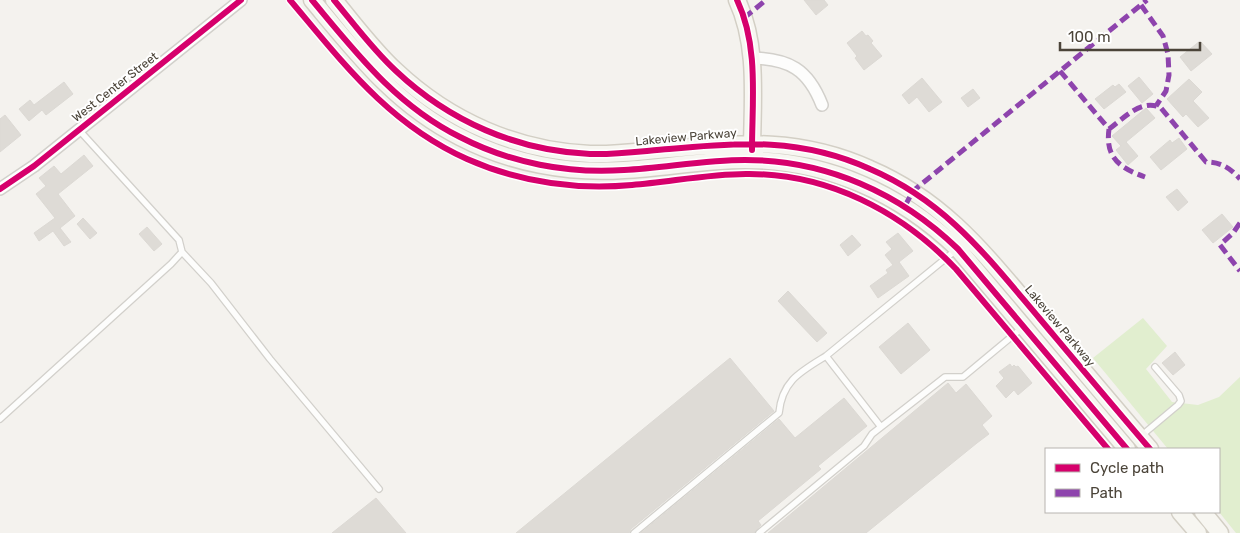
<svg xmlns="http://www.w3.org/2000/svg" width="1240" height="533" font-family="Rubik,sans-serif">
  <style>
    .green { fill: #e1eecf }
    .building { fill: #dedbd6; stroke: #dcd9d4 }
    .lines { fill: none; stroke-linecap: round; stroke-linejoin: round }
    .lane-casing { stroke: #d2d0cb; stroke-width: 8 }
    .street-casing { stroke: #d2d0cb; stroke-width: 14 }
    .secondary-casing { stroke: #d3cfc5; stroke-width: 19 }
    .lane { stroke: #fdfdfc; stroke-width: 5.5 }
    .street { stroke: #fdfdfc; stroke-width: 11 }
    .secondary { stroke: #f7f6f1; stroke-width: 16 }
    .quiet { stroke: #8e44ad; stroke-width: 5; stroke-dasharray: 10 5; stroke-linecap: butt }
    .cycleway-casing { stroke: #fff; stroke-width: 9 }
    .cycleway { stroke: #d6006c; stroke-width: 6 }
    .labels { text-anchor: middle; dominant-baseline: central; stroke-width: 4; stroke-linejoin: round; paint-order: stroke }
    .street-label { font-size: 12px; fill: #4b4439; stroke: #fff }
  </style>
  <rect width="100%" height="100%" fill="#f4f2ee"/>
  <!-- green -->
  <path class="green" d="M1143 318 1167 346 1146 369 1172 402 1198 405 1219 397 1240 377V533H1236L1219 512V449H1168L1093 358Z"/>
  <!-- building -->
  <path class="building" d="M804 0H824L828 5 816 15Z
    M862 31 866 36 868 35 873 41 871 43 882 56 864 70 855 58 857 56 847 43Z
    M1200 41 1212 54 1191 71 1180 57Z
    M1139 77 1153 94 1142 103 1128 86Z
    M922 78 942 102 929 112 917 97 909 104 902 95Z
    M1189 79 1202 92 1193 101 1209 118 1198 127 1186 114 1183 117 1167 99Z
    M64 82 73 94 46 115 42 110 29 121 19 109 30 100 34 105Z
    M1119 84 1126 92 1104 109 1095 99 1113 85 1115 87Z
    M973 89 980 98 968 107 961 98Z
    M1146 108 1155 118 1126 142 1138 156 1128 165 1116 150 1121 146 1112 136Z
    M5 115 21 135 0 152V119Z
    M1179 138 1187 149 1161 170 1150 157 1170 140 1172 143Z
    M84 155 93 166 58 194 75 216 60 228 71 242 64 246 53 231 39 241 34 233 55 218 36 194 46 186 39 178 54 166 61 174Z
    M1177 189 1188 202 1178 211 1166 197Z
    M1222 214 1233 227 1213 243 1202 230Z
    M83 218 97 233 90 239 77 224Z
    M147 227 162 244 154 251 139 234Z
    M898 233 913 251 899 262 909 276 878 298 870 286 888 273 886 270 893 265 885 255 892 249 886 242Z
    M852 235 861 245 848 256 840 245Z
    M788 291 827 333 817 342 778 301Z
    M908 323 930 350 901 374 879 347Z
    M1175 352 1185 365 1173 375 1162 363Z
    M730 358 774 411 631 529 629 533H516Z
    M1010 364 1012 367 1014 365 1016 367 1018 366 1032 383 1018 395 1014 390 1006 398 996 386 1004 378 999 372Z
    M948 383 956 393 966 384 992 416 982 425 989 434 977 443 866 533H768Z
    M844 398 867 426 818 466 821 469 758 521 761 525 754 533H641L779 419 795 438Z
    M376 498 406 533H332Z"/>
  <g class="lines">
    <!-- lane casing -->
    <g class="lane-casing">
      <path id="lane" d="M182 252 211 283 270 359 379 489
        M826 356 881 427
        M0 419 171 264 182 252 179 240 79 130
        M1141 436 1178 405 1181 401 1179 395 1155 367
        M634 533 779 413C782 381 800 372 826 356L956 250
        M759 533 864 446 872 434 945 377H963L1022 328"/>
    </g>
    <!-- street casing -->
    <g class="street-casing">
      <path id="street" d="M752 58C789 59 808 69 822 105
        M0 189 34 166 241 0"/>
    </g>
    <!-- secondary casing -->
    <g class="secondary-casing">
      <path id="secondary" d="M312 0C357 54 396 105 460 137 510 163 568 174 624 170 664 168 704 160 745 160 826 160 900 193 958 249L1127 449
        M334 0C354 24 373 50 396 71 449 121 517 151 590 154 616 155 643 151 669 149 741 142 802 138 870 169 947 202 988 258 1040 319 1077 363 1113 406 1150 449
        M737 0C759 47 752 103 752 153
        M1180 512 1198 533
        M1203 512 1220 533"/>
    </g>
    <!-- lane -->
    <use href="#lane" class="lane"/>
    <!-- street -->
    <use href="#street" class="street"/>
    <!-- secondary -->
    <use href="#secondary" class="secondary"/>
    <!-- quiet -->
    <path class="quiet" d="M1141 5 1163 36 1168 54 1169 75 1166 91 1156 106
      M744 18 766 0
      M1060 71 1109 129C1105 158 1120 168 1145 177
      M1109 129C1124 118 1142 98 1161 108L1206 162C1221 162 1230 168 1240 179
      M905 206 913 191 1147 0
      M1240 223 1233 233 1220 245 1240 271"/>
    <!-- cycleway casing -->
    <g class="cycleway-casing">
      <path id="cycleway" d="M290 0C344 64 389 124 467 159 519 182 576 190 632 185 670 182 708 174 746 174 827 173 901 211 956 269L1108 449
        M312 0C357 54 396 105 460 137 510 163 568 174 624 170 664 168 704 160 745 160 826 160 900 193 958 249L1127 449
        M334 0C354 24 373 50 396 71 449 121 517 151 590 154 616 155 643 151 669 149 741 142 802 138 870 169 947 202 988 258 1040 319 1077 363 1113 406 1150 449
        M737 0C759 46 752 101 752 150
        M0 189 34 166 241 0"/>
    </g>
    <!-- cycleway -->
    <use href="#cycleway" class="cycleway"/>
  </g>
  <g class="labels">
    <!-- street labels -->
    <g class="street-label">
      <text transform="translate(115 87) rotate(-38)">West Center Street</text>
      <text transform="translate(686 137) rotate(-5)">Lakeview Parkway</text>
      <text transform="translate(1060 326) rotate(50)">Lakeview Parkway</text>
    </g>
  </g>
  <!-- legend -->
  <rect x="1045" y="448" width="175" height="65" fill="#ffffff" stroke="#b7b4b0"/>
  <rect x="1055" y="464" width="25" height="8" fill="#d6006c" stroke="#b7b4b0"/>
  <text x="1090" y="473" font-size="15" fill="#4b4439">Cycle path</text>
  <rect x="1055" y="489" width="25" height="8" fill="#8e44ad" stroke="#b7b4b0"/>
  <text x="1090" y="498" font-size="15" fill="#4b4439">Path</text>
  <!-- scale -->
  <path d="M1060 42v8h140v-8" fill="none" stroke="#4b4439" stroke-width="2.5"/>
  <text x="1068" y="42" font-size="15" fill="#4b4439" stroke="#ffffff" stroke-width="4" paint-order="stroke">100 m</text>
</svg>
